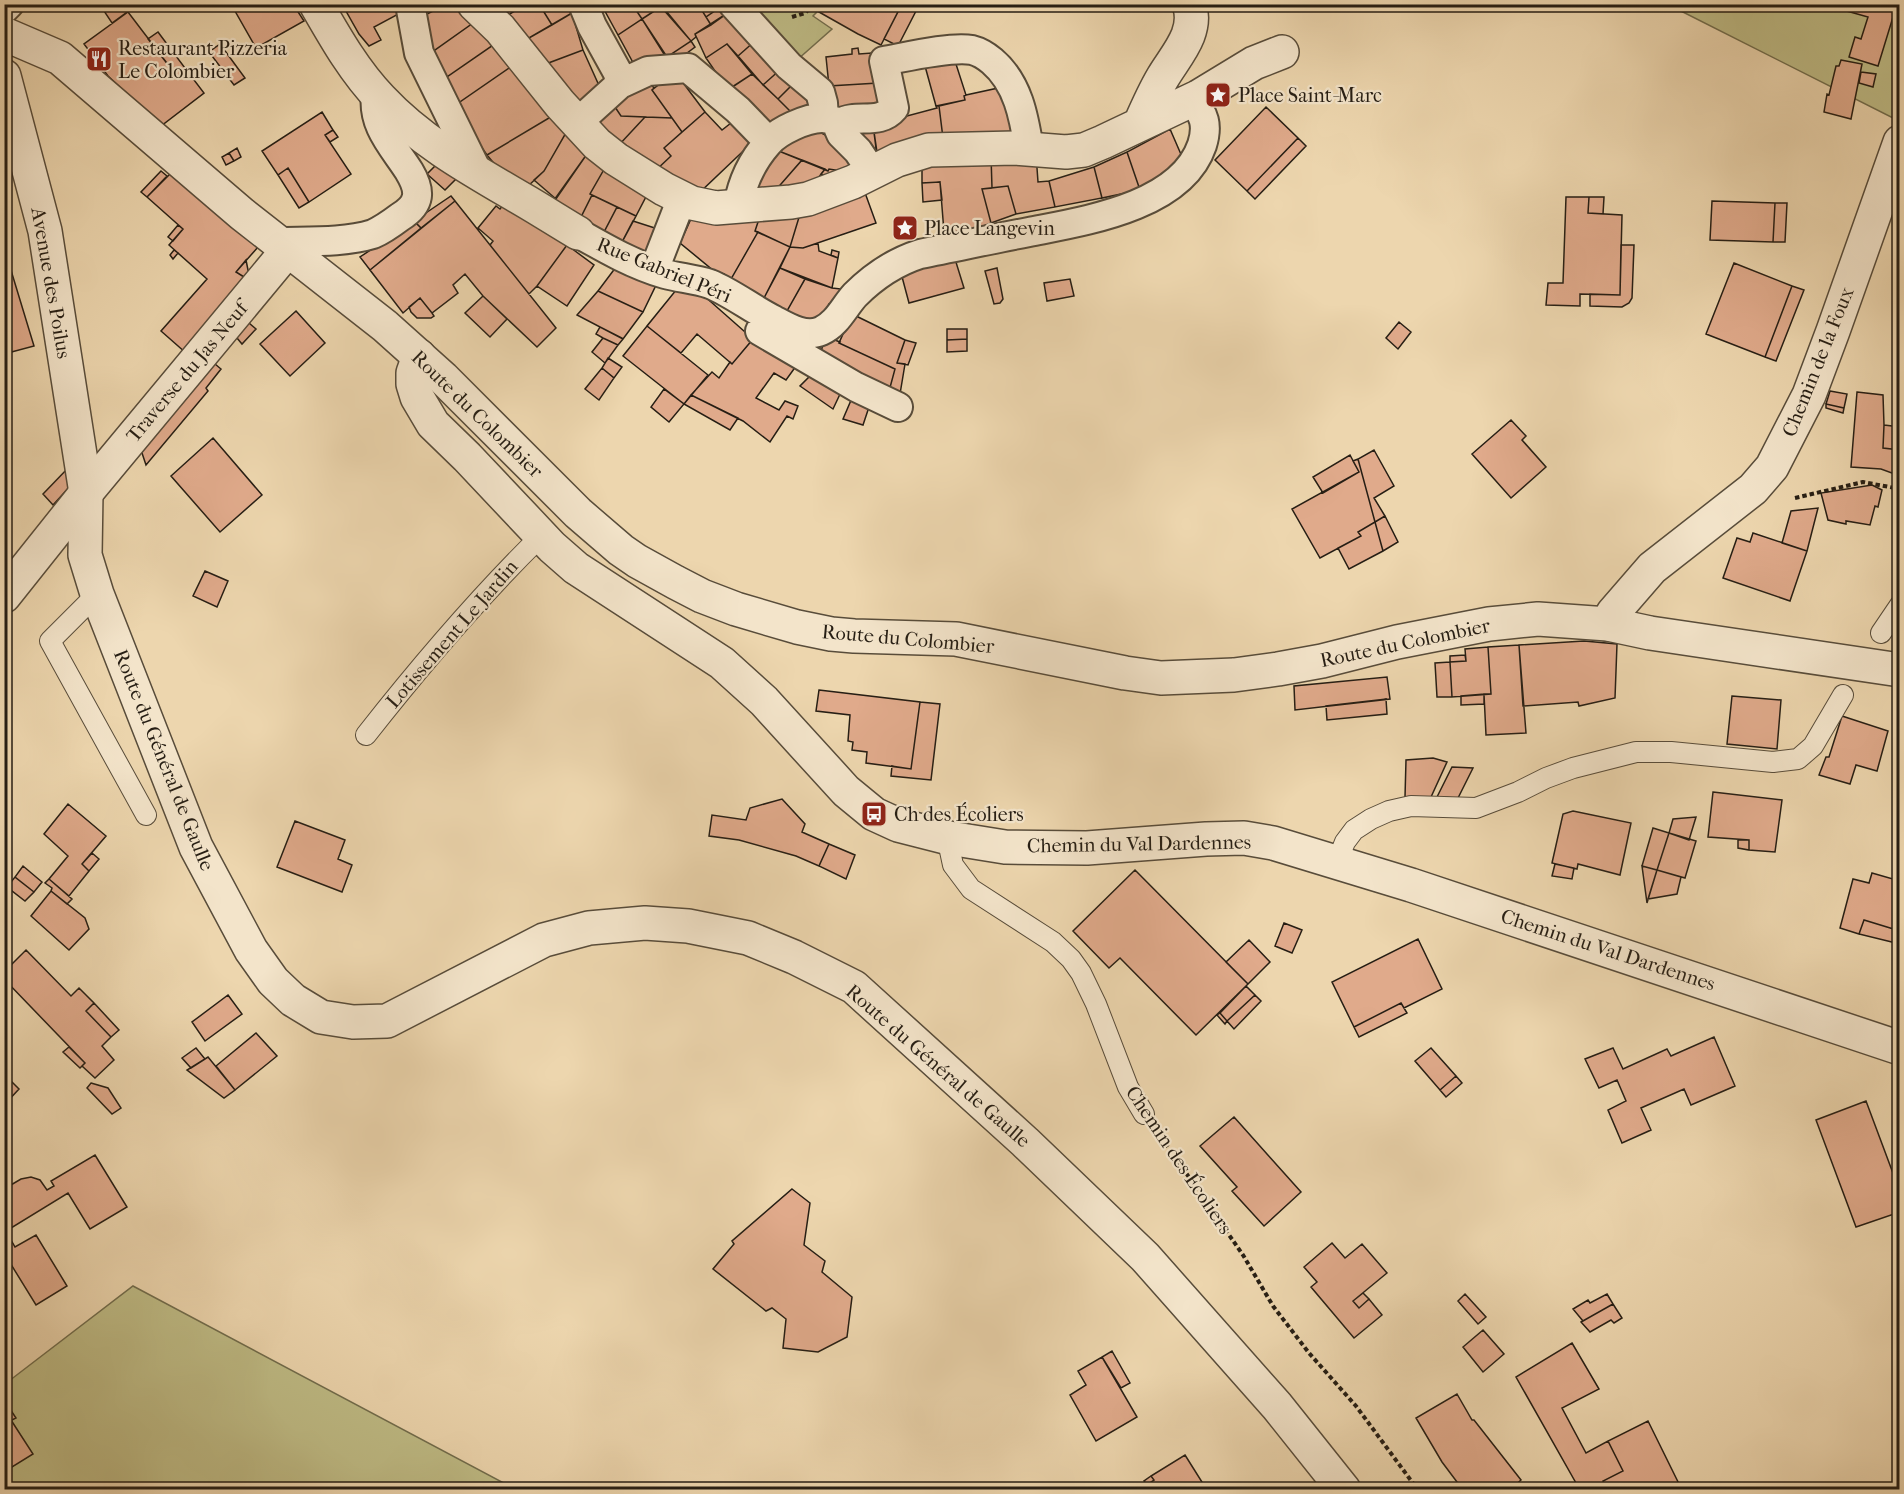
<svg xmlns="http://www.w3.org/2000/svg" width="1904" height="1494" font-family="'IM FELL French Canon',serif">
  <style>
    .green { fill: #bfbc86; stroke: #726d4d; stroke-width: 1.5 }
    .building { fill: #e0aa8b; stroke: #261e14; stroke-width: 1.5 }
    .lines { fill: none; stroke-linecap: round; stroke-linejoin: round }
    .service-casing { stroke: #584c3a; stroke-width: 22 }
    .pedestrian-casing { stroke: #584c3a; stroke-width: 32 }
    .minor-casing { stroke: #584c3a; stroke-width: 36 }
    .tertiary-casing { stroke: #584c3a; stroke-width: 36 }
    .path { stroke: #261e14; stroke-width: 4; stroke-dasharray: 4.5 3; stroke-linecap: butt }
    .service { stroke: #f3e4ca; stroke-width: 20 }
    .pedestrian { stroke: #f3e4ca; stroke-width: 28 }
    .minor { stroke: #f3e4ca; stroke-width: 33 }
    .tertiary { stroke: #f3e4ca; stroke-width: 33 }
    .labels { text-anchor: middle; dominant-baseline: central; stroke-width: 4.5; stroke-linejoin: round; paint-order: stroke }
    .poi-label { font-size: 20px; fill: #261e14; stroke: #f3e4ca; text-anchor: start }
    .street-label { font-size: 20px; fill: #261e14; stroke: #f3e4ca }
  </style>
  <rect width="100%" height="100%" fill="#edd6ae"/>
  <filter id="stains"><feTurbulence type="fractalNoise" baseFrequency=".00333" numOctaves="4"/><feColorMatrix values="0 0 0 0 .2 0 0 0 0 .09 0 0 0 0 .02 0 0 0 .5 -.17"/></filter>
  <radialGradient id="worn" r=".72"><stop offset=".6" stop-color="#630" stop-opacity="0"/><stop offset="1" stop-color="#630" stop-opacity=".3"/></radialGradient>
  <!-- green -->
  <path class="green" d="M745 4 824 5 813 16 832 29 797 60Z
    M1669 5H1899V121Z
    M133 1286 515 1489 5 1490V1384Z"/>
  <!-- building -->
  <path class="building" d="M113 4H138L112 23 104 11Z
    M231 4H293L304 21 256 48Z
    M342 4H404L406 10 374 27 381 40 369 46 359 34Z
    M447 4H460L476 21 428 55 419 18Z
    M497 4H526L505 17Z
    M526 4H539L552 25 522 42 505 17Z
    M539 4H571L572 13 552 25Z
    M601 4H632L642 19 618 35Z
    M632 4H661L662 6 642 19Z
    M665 4H698L711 25 695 34 696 37 691 41 663 9 662 6Z
    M707 4H725L706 17 701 9Z
    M725 4 732 10 711 25 706 17Z
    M827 4H902L881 45 858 34 819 12Z
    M902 4H908L917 9 898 46 884 39Z
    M1845 4H1897L1878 66 1849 57 1855 37 1861 39 1868 17 1843 10Z
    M662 6 691 41 667 57 642 19Z
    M732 10 755 41 738 56 727 44 706 58 695 34Z
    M128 12 179 79 188 72 204 93 161 126 108 76 84 44Z
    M572 13 583 50 543 65 522 42Z
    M642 19 664 54 636 68 618 35Z
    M476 21 496 43 444 79 428 55Z
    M158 32 188 72 179 79 148 39Z
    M691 41 695 47 675 62 670 55Z
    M755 41 782 68 763 85 738 56Z
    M496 43 515 64 457 104 444 79Z
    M220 44 245 78 234 85 209 52Z
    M727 44 752 74 728 90 706 58Z
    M858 48 859 54 872 53 878 83 829 86 826 57 852 54V49Z
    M583 50 601 90 573 105 543 65Z
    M1841 60 1862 64 1851 119 1824 112 1827 94 1829 95 1836 66H1839Z
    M955 61 966 95 964 96 965 100 936 106 925 66Z
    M515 64 554 115 487 155 470 131 457 104Z
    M782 68 796 81 778 99 763 85Z
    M675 72 705 112 682 132 652 90Z
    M1861 72 1876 74 1873 87 1859 83Z
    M752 74 778 99 796 117 766 132 729 89Z
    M647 79 654 88 652 90 672 118 621 116 613 104Z
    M796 81 818 98 796 117 778 99Z
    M878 83 882 109 832 110 829 86Z
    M1003 87 1017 143 943 138 939 106 965 100 964 96 966 95Z
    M613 104 621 116 645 117 618 146 592 126Z
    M936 106H939L943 138 877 152 873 125 937 108Z
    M1266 107 1298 138 1247 191 1215 160Z
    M322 112 333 130 325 135 351 174 309 202 288 168 278 175 262 151Z
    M705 112 722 130 740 116 758 137 698 194 655 171 671 156 664 148Z
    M554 115 567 131 544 171 526 188 511 184 487 155Z
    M645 117 672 118 682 132 664 148 671 156 655 171 618 146Z
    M851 124 873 125 876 148 868 149Z
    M810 127 837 141 853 158 848 172 829 169 828 171 771 148Z
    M1170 129 1183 159 1140 190 1127 152Z
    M333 130 338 137 330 142 325 135Z
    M567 131 589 151 556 199 534 180 544 171Z
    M1298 138 1306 146 1255 199 1247 191Z
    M237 148 241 157 234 161 229 153Z
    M771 148 802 160 774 192H753Z
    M589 151 606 166 590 194 592 195 579 221 554 200Z
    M1127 152 1140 190 1102 198 1094 167Z
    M229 153 234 161 226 165 222 157Z
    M1036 154 1038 182 1049 181 1055 207 1016 214 1008 186 992 188 991 156Z
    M991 156 992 188 982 189 991 223 971 231 940 237 944 232 940 182 922 183V160Z
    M802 160 825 169 807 193 774 192Z
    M439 162 457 178 445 190 427 174Z
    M606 166 650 189 636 216 590 194Z
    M1094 167 1102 198 1055 207 1049 181Z
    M176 168 258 247 236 272 249 280 186 353 161 331 207 279 169 245 183 229 147 197Z
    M288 168 309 202 299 208 278 175Z
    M825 169 828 171 829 169 848 172 837 177 821 174Z
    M161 171 167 176 147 197 141 192Z
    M940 182 942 200 923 202 922 183Z
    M1008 186 1016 214 991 223 982 189Z
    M864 190 876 223 803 248 790 247 800 214Z
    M592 195 617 207 603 234 579 221Z
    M451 196 455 201 421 228 414 221Z
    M1566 197H1589L1588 213 1622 215 1620 295 1580 294V306L1546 305 1548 283H1563Z
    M1589 197H1604L1603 214 1588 213Z
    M455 201 556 328 537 347 483 296 465 274 453 285 458 293 432 313 420 298 403 313 370 270Z
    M506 201 519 207 567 245 537 286 529 294 490 245 493 241 478 228 496 206 500 209Z
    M1712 201 1775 203 1773 242 1710 240Z
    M1775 203H1787L1785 242H1773Z
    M617 207 636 216 621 244 603 234Z
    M695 210 759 219 755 231 758 232 727 286 720 282 724 274 714 271 680 243Z
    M800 214 790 247 755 231 759 219Z
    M414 221 421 228 370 270 360 257Z
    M633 221 661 230 652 259 621 244Z
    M178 225 183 229 173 241 168 237Z
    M758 232 790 247 764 298 727 286Z
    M818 243 819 251 838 258 832 288 780 268 790 247 803 248Z
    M567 245 594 265 567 306 537 286Z
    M1621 245H1634L1632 298 1629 303 1622 307 1590 306V294L1620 295Z
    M174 250 178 253 173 259 170 255Z
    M832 250 839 252 838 258 831 255Z
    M955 259 964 288 909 303 901 273Z
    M246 260 249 275 247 279 236 272Z
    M619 263 658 281 643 312 598 291Z
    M1734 263 1792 286 1765 357 1706 334Z
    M10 267 34 346 4 354V274Z
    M780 268 805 279 787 311 764 298Z
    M997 268 1003 299 1000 303 994 304 985 271Z
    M685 279 753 339 732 364 697 334 681 353 647 326Z
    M805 279 832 288 850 290 836 308 829 304 817 327 787 311Z
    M1070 279 1074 296 1047 301 1044 283Z
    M1792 286 1804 290 1776 361 1765 357Z
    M598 291 643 312 623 339 577 315Z
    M483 296 507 319 490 337 465 313Z
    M420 298 432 313 434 316 431 318H417L411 312 409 307Z
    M296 311 325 343 290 376 260 344Z
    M852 314 905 340 897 363 905 364 899 400 888 395 895 369 839 343Z
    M243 318 256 329 242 344 232 332Z
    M1399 322 1411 332 1398 349 1386 338Z
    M647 326 708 375 684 404 623 356Z
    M600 327 622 338 623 339 618 345 603 338 596 334Z
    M947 329H967V339L947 340Z
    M825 336 840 342 839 343 895 369 888 395 841 371 843 363 820 356Z
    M603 338 618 345 605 363 592 352Z
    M753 339 799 362 786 380 774 373 756 398 779 410 785 401 798 406 793 419 787 416 770 442 743 421 691 395 712 372 719 378 730 362 732 364Z
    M967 339V351L947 352V340Z
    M905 340 916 343 908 365 897 363Z
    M608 358 622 367 614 378 602 368Z
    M209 359 221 369 206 388 208 391 146 465 138 441Z
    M602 368 614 378 599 400 585 389Z
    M814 372 841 392 833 409 800 386Z
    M664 389 684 404 669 422 651 407Z
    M1830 391 1847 394 1844 408 1826 404Z
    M1857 392 1883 395 1884 425 1883 448 1900 450V476L1881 469 1851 467Z
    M691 395 738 418 730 430 684 404Z
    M852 398 870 404 863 425 843 419Z
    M1826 404 1844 408 1843 413 1826 408Z
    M1511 420 1526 436 1522 440 1546 467 1511 498 1472 454Z
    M1884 425 1900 427V450L1883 448Z
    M213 438 262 495 220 532 171 476Z
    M1374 450 1394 486 1374 498 1385 516 1375 522 1358 459Z
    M1350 455 1359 472 1323 493 1313 477Z
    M1358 459 1375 522 1358 532 1361 536 1320 558 1292 509 1359 472 1353 461Z
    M70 466 74 482 53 505 43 494Z
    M1872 485 1882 490 1878 507 1875 506 1870 525 1846 521V524L1828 520 1821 493Z
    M1818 508 1807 551 1782 543 1791 511Z
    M1385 516 1398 542 1383 551 1375 522Z
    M1375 522 1383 551 1349 569 1338 548 1361 536 1358 532Z
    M1753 533 1807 551 1790 601 1723 578 1737 538 1750 542Z
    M205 571 228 581 217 607 193 596Z
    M1584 641 1617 644 1615 698 1579 706 1578 702 1523 706 1519 645Z
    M1519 645 1526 733 1486 735 1484 694H1491L1488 647Z
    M1488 647 1491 694 1452 697 1450 662 1466 661 1465 649Z
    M1465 655 1466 661 1450 662V656Z
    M1450 662 1452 697H1437L1435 663Z
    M1387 677 1390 699 1295 710 1294 686Z
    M819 690 920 702 911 769 866 763 867 752 852 750 853 742 848 741 850 715 816 711Z
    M1484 694V704L1461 705V696Z
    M1732 696 1781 700 1777 749 1727 744Z
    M1386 699 1387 714 1327 720 1326 706Z
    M920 702 940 704 931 780 891 776 892 766 911 769Z
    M1842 716 1888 731 1877 771 1856 765 1850 784 1819 775 1826 757H1829Z
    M1433 758 1447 762 1431 797H1405L1406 760Z
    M1452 767 1473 768 1458 798 1437 797Z
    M1713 792 1782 800 1775 852 1749 850V840L1708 837Z
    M782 799 805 824 802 832 829 844 819 866 796 856 739 840 709 836 712 815 746 820 750 808Z
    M68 804 106 836 82 864 89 871 69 896 49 879 68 856 44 834Z
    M1573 811 1631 823 1620 875 1578 864 1577 869 1552 863 1563 814Z
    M1696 817 1689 840 1669 833 1673 819Z
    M295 821 345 840 338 859 352 865 342 892 277 867Z
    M1653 828 1669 833 1657 870 1642 866Z
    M1669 833 1696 841 1685 878 1657 870Z
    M1738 840H1749V850L1738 848Z
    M829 844 855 855 846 879 819 866Z
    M92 853 99 859 89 871 82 864Z
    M1555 864 1574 868 1572 879 1552 876Z
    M23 866 42 882 34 892 15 877Z
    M1642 866 1657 870 1647 903Z
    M1135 870 1248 984 1196 1035 1120 958 1109 968 1073 931Z
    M1657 870 1681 877 1677 894 1648 899Z
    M1872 873 1900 881V931L1864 920 1859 934 1840 928 1853 879 1869 883Z
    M15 877 34 892 25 901 7 887Z
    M49 879 72 899 67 904 51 891 52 888 45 883Z
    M51 891 85 918 89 929 69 950 31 916Z
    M1864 920 1900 931V944L1859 934Z
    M1284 923 1302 930 1292 953 1275 946Z
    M1418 939 1442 989 1404 1008 1401 1003 1354 1027 1332 982Z
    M1249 940 1270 962 1248 984 1226 962Z
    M26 950 71 996 79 988 94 1003 86 1011 111 1037 102 1046 114 1060 95 1078 82 1066 85 1063 4 979V972Z
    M1246 986 1255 995 1227 1021 1220 1013Z
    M228 995 242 1014 205 1041 192 1022Z
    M1255 995 1261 1001 1234 1029 1227 1021Z
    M94 1003 119 1030 111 1037 86 1011Z
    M1401 1003 1407 1013 1359 1037 1354 1027Z
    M1220 1013 1227 1021 1225 1024 1217 1015Z
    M256 1033 277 1056 235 1090 216 1066Z
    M1714 1037 1735 1086 1691 1105 1684 1089 1641 1108 1651 1130 1622 1143 1608 1110 1626 1101 1617 1080 1599 1088 1585 1059 1613 1048 1623 1069 1667 1049 1671 1056Z
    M69 1047 85 1063 80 1068 63 1052Z
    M196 1048 205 1059 191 1068 182 1058Z
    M1431 1048 1456 1076 1440 1090 1415 1061Z
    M208 1057 235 1090 224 1098 187 1070Z
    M1456 1076 1462 1083 1446 1097 1440 1090Z
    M10 1080 19 1089 4 1105V1085Z
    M91 1083 108 1088 121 1108 112 1114 87 1088Z
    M1866 1101 1900 1192V1212L1856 1227 1816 1120Z
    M1234 1117 1301 1192 1264 1226 1232 1191 1237 1187 1200 1146Z
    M95 1155 127 1207 90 1229 68 1193 6 1231 15 1247 36 1235 67 1286 36 1305 4 1253V1189L21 1179 31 1177 40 1180 47 1190 54 1186 51 1181Z
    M792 1189 810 1203 804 1245 825 1261 822 1272 852 1297 847 1337 818 1352 783 1348 786 1319 772 1308 766 1311 713 1269 734 1244 732 1241Z
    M1332 1243 1345 1258 1362 1244 1387 1273 1353 1301 1359 1308 1369 1299 1382 1315 1354 1338 1311 1287 1317 1282 1304 1267Z
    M1363 1293 1369 1299 1359 1308 1353 1301Z
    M1465 1294 1486 1317 1478 1324 1458 1301Z
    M1607 1294 1613 1304 1583 1321 1573 1309 1588 1300 1590 1303Z
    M1613 1304 1622 1318 1614 1323 1611 1320 1590 1332 1581 1322Z
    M1483 1330 1504 1354 1483 1372 1463 1347Z
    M1572 1343 1599 1389 1562 1408 1586 1453 1608 1441 1623 1471 1603 1481 1608 1490H1580L1516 1377Z
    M1112 1351 1130 1383 1121 1388 1102 1357Z
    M1102 1357 1137 1417 1096 1441 1070 1395 1086 1385 1078 1371Z
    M1457 1394 1472 1420H1474L1521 1480 1510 1490H1463L1442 1462 1416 1418Z
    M4 1400 16 1418 4 1424Z
    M11 1420 33 1454 4 1472V1424Z
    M1648 1421 1682 1490H1608L1603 1481 1623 1471 1608 1441Z
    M1185 1455 1207 1490H1139L1154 1480 1151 1476Z
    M1151 1476 1154 1480 1147 1485 1144 1481Z"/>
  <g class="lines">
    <!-- service casing -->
    <g class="service-casing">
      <path id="service" d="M97 594 50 641 146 815
        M1881 633 1900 605
        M366 735C421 665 478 598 542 535
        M952 839 950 851 953 865 971 889 1053 942 1071 959 1081 973 1096 1004 1128 1087 1144 1114
        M1337 862 1345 842 1354 830 1371 819 1389 811 1411 806 1476 808 1518 792 1546 778 1573 768 1636 752H1671L1773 762 1798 759 1813 746 1843 695"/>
    </g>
    <!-- pedestrian casing -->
    <g class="pedestrian-casing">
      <path id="pedestrian" d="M410 4 419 53 479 175
        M733 4 789 66 820 92 823 103 824 118
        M4 9 9 4
        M620 84 648 71 688 68 738 110 769 142
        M577 123 620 84 618 73 592 26 583 4
        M872 172 858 151 841 134 838 127 840 123C857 113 879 126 894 108L884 61C906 57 951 46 972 50 980 52 986 56 992 61 1018 83 1024 117 1029 149
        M738 206C742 183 752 161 768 143 778 131 806 118 822 118 828 118 834 121 840 123
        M578 233C606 249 634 265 665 274 680 278 695 279 710 284 732 293 752 309 774 320 787 327 805 338 821 331 837 324 844 307 855 295 874 276 895 262 920 254 956 247 992 239 1029 232 1084 221 1181 207 1202 145 1208 126 1205 113 1190 100
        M277 242C307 241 344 243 373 234 382 230 392 223 400 217 421 204 421 191 409 171 393 146 372 126 376 94
        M654 270 682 198
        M760 331 856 387 898 407"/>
    </g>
    <!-- minor casing -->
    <g class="minor-casing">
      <path id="minor" d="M316 4C335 37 354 71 381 99 422 143 476 172 527 202 544 212 561 223 578 233
        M474 4 500 29 560 104 597 144 616 159 664 189 692 203 716 208 791 202 808 199 853 182 897 160 929 150 1015 148 1066 152 1084 150 1103 142 1198 97 1254 63 1282 52
        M1140 124C1147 108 1154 92 1163 77 1176 55 1199 32 1189 4
        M419 356 413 373V384L417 397 433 424 467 457 552 547 576 568 722 663 764 701 846 791 874 814 898 825 949 838 1005 847 1087 848 1206 839 1244 838 1273 843 1411 885 1900 1048
        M4 596 86 493 287 251
        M1608 624 1613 613 1652 568 1753 489 1772 467 1809 395 1833 331 1900 142"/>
    </g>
    <!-- tertiary casing -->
    <g class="tertiary-casing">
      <path id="tertiary" d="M4 34 60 58 242 214 385 326 443 378 578 513 621 550 637 561 675 582 702 596 736 609 797 627 831 634 854 636 956 639 1125 673 1161 678 1234 675 1278 669 1322 661 1397 642 1489 624 1538 619 1608 624 1650 633 1900 670
        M4 76 45 231 86 493 85 555 97 594 196 847 251 950 273 981 293 1000 321 1017 353 1022 387 1021 544 940 589 928 645 923 688 926 748 938 794 957 854 987 1025 1142 1145 1257 1277 1406 1344 1490"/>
    </g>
    <!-- path -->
    <path class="path" d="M792 17 805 13 814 4
      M1795 498 1863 482 1900 489
      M1161 1137 1243 1255 1273 1306 1309 1353 1356 1406 1418 1490"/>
    <!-- service -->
    <use href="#service" class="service"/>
    <!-- pedestrian -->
    <use href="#pedestrian" class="pedestrian"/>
    <!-- minor -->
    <use href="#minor" class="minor"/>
    <!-- tertiary -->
    <use href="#tertiary" class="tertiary"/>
  </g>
  <!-- icons -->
  <defs>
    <g id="restaurant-square" transform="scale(1.35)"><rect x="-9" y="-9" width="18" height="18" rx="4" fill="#8f2418" stroke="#f3e4ca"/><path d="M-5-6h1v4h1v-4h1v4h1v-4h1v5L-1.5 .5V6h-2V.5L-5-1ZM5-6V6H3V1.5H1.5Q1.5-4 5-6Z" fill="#fff"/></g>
    <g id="sight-square" transform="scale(1.35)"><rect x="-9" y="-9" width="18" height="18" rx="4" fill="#8f2418" stroke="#f3e4ca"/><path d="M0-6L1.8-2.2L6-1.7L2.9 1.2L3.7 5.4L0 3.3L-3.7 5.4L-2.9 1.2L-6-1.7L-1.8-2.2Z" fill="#fff"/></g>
    <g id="bus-square" transform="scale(1.35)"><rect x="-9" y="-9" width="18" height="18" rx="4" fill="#8f2418" stroke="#f3e4ca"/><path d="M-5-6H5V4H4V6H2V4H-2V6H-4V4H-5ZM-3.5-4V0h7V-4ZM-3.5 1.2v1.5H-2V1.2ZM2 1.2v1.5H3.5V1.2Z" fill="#fff"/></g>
  </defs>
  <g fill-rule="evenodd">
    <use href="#restaurant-square" x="99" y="59"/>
    <use href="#sight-square" x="1218" y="95"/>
    <use href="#sight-square" x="905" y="228"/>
    <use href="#bus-square" x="874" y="814"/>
  </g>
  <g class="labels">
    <!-- poi labels -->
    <g class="poi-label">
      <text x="118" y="48">Restaurant Pizzeria<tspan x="118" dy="23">Le Colombier</tspan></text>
      <text x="1238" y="95">Place Saint-Marc</text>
      <text x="924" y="228">Place Langevin</text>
      <text x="894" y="814">Ch des Écoliers</text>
    </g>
    <!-- street labels -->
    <g class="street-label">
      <text transform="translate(664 270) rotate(22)">Rue Gabriel Péri</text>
      <text transform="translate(51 283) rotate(80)">Avenue des Poilus</text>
      <text transform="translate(1818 362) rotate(-68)">Chemin de la Foux</text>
      <text transform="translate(187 372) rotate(-50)">Traverse du Jas Neuf</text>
      <text transform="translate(477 414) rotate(44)">Route du Colombier</text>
      <text transform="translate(452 634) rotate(-49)">Lotissement Le Jardin</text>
      <text transform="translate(908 639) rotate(5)">Route du Colombier</text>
      <text transform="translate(1405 643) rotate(-12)">Route du Colombier</text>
      <text transform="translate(164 760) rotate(68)">Route du Général de Gaulle</text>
      <text transform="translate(1139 844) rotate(-1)">Chemin du Val Dardennes</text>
      <text transform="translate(1608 950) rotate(18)">Chemin du Val Dardennes</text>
      <text transform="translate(938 1066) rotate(41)">Route du Général de Gaulle</text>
      <text transform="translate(1179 1160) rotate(56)">Chemin des Écoliers</text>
    </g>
  </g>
  <!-- margin -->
  <rect width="1904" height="1494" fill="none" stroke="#edd6ae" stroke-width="24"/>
  <rect x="6" y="6" width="1892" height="1482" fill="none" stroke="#261e14" stroke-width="3"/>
  <rect x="12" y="12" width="1880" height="1470" fill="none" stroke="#261e14" stroke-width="1.5"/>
  <rect width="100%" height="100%" filter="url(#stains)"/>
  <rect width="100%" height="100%" fill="url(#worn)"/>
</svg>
